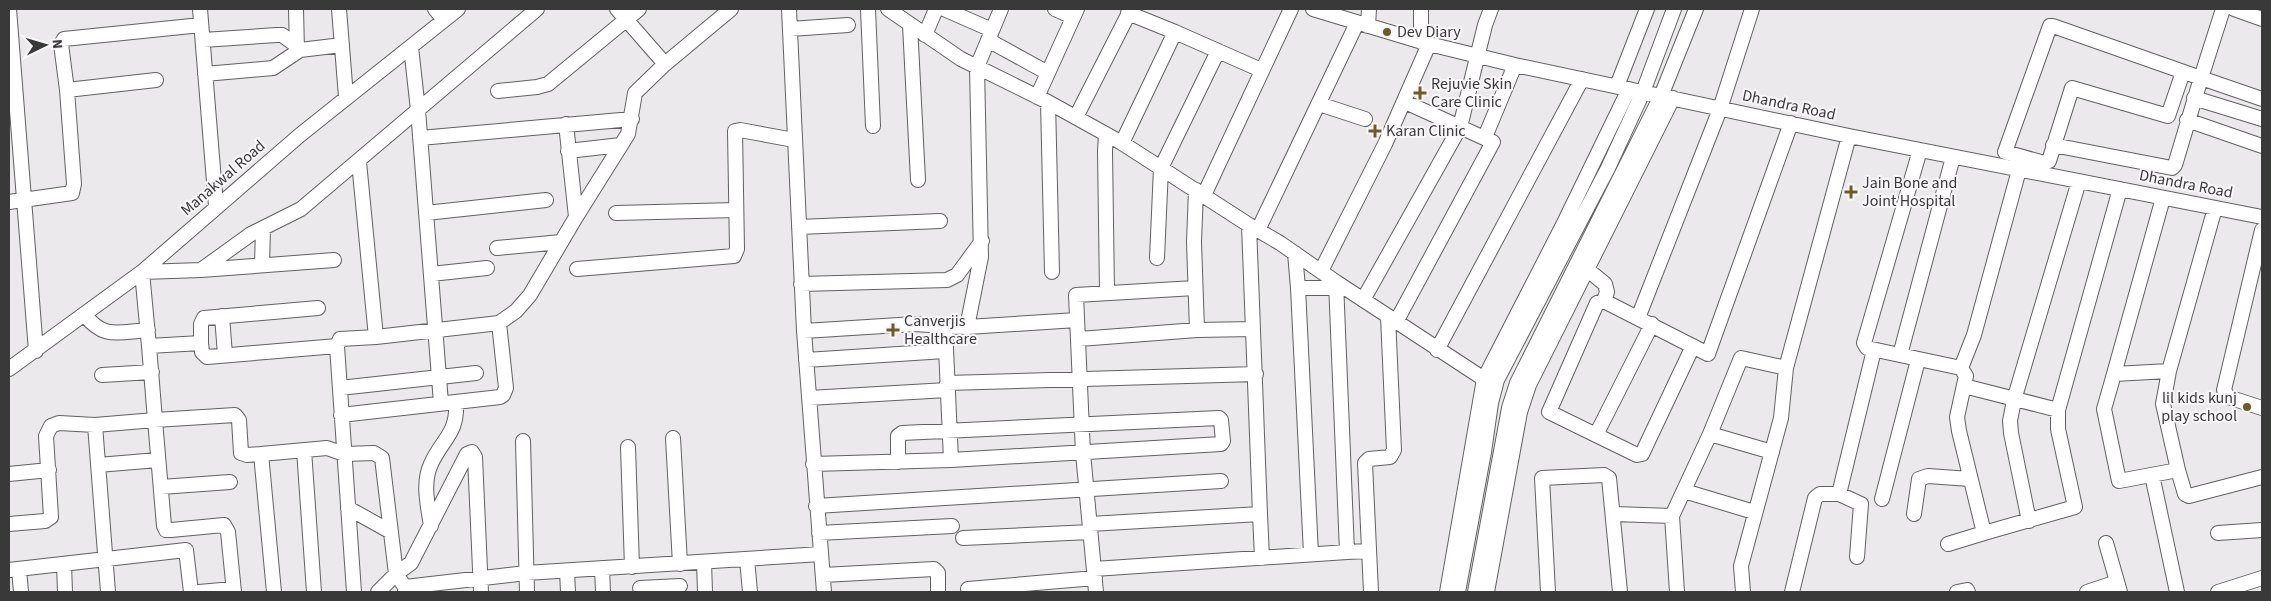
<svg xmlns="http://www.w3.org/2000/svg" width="2271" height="601" font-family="'Source Sans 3',sans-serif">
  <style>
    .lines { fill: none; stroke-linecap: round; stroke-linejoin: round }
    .minor-casing { stroke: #626062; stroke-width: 16 }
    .minor { stroke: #fff; stroke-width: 14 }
    .poi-dot { fill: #715a2a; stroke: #faf7fa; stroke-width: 2 }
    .labels { text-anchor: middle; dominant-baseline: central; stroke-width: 4; stroke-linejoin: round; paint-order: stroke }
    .poi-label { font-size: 16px; fill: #3a393a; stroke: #faf7fa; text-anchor: start }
    .street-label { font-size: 16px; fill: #3a393a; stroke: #faf7fa }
  </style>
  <rect width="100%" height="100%" fill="#ece9ed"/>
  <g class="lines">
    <!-- minor casing -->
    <g class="minor-casing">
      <path id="minor" d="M9 9 36 351
        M200 9 216 206
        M296 9 297 51
        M339 9 346 97
        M435 9 444 20
        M617 9 665 64 731 9
        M789 9 804 331 824 592
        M868 9 873 126
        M888 9 961 59 1048 102 1122 143 1249 225 1280 243 1336 282 1484 379
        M944 9 992 30
        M1055 9 1073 17
        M1313 9 1429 44 1515 65 1849 136 2262 217
        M2234 9 2262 19
        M1128 13 1175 32
        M910 25 918 180
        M1368 26 1369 9
        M790 29 848 25
        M925 35 936 9
        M203 40 277 35H282L296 45
        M988 40 1048 73
        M1421 42V9
        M411 47 418 110 441 403
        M2183 72 2168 116 2072 88 2049 161 2044 163 2005 152 2050 26H2053L2201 78 2223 9
        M205 74 273 68 300 50 342 45
        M1617 86 1647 9
        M67 90 61 44 64 39 201 25
        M498 91 537 87 548 84 639 9
        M1037 97 1077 9
        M2194 98 2262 119
        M1048 102 1052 272
        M1319 104 1365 119
        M1076 117 1131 9
        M2187 120 2262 146
        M566 124 576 217
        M1106 134 1105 151 1107 292
        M1485 137 1515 65
        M420 138 632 119
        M1122 143 1175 32 1261 70
        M2053 145 2172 168 2175 165 2201 78 2262 99
        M1920 150 1864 343 1867 348 1961 368 1966 376 1957 417 1959 431 1984 533 2075 507 2058 429V410L2120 189
        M568 151 621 145
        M359 162 376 337 499 323 516 311 530 295 576 217 628 134 635 93 665 64
        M1196 190 1194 242 1197 330
        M1204 195 1291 9
        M9 202 72 193 74 184 67 90 156 80
        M426 213 546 200
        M616 213 736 210
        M799 227 940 221
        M1258 230 1357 23
        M2262 230 2224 390 2228 397 2262 408
        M497 248 561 242
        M1295 253 1298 288
        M1157 258 1161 168 1218 51
        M262 265 263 228
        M577 269 734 256 737 249 735 131 740 130 794 140
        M201 270 334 260
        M1588 270 1605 284 1607 292 1604 301 1708 354 1791 123
        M1321 271 1385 144 1429 44
        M431 274 487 268
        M1336 282 1347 552 1369 551
        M801 284 947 280 957 275 982 241
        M1363 300 1460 127 1485 25 1491 9
        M84 314C104 340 118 332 148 330
        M222 316 225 355
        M1638 318 1720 109 1752 9
        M1396 322 1493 142 1405 102
        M1652 324 1596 435 1637 455 1642 454 1693 346
        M967 327 981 257 977 67 1001 9
        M804 331 915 324 945 326
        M1079 339 1197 330 1253 329
        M201 343V324L204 318 318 308
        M337 346 207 357 202 352 201 343 149 346 142 272 201 270 251 234 301 209 537 9
        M1437 350 1582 79
        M1900 355 1953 157
        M806 360 945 351
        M1961 368 1974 335 2019 170
        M9 369 142 272 300 135 458 9
        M2169 371 2114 374 2104 409 2119 481 2178 470 2163 404 2169 371 2215 208
        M2114 374 2163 198
        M102 375 152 372
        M947 383 1256 374
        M1964 386 2058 410
        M340 388 476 373
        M809 398 947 390
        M341 415 500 397 503 395 506 388 499 323
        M1710 434 1772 452
        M1596 435 1549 412 1597 303 1604 301
        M673 438 680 564
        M523 441 527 592
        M628 447 632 567
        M304 450 314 592
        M898 462V436L902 433 1219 418 1221 420 1223 441 1221 444 951 460
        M813 464 951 460 945 326 967 327 1077 320
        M98 465 158 460
        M2178 470 2185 494 2189 496 2262 477
        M9 474 49 470
        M2152 475 2177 592
        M161 487 230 482
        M1684 491 1754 512
        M1839 494 1861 504 1857 557
        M1882 499 1918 360
        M816 506 1221 481
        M348 508 391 532
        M1260 514 1262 558
        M1614 514 1672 516
        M1914 514 1919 479 1928 476 1970 479
        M2029 521 2011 433 2010 421 2014 400 2079 181
        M9 524 45 521 51 517 46 436 51 426 59 423 95 425
        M1090 524 1260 514 1249 225
        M431 526C428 506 422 483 431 464 442 439 458 434 456 402
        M819 533 952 526
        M2218 533 2262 530
        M963 538 1090 532
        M2106 543 2120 592
        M1948 544 1984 533
        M1311 554 1298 288H1335
        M747 559 750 592
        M704 562 705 592
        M64 564 65 592
        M602 568 603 592
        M19 569 21 592
        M1094 569 1347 552
        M9 570 186 550 191 592
        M567 572 568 592
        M823 575 934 569 938 573V592
        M405 587 526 573 821 554
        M640 588 680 586
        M968 589 1095 578
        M108 592 95 425 155 420 149 346
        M199 592 233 589
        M234 592 228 532 224 525 171 530H166L164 526 155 420 235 415 239 420 241 453 247 455 261 454
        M274 592 261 454 327 448 344 454 374 453 382 458 396 574 405 587V592
        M354 592 337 346 340 339 376 337
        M378 592 396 574 411 563 467 454 472 452 475 457 481 592
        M1096 592 1083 453 1076 295 1195 288
        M1371 592 1365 463 1369 459 1390 457 1394 450 1388 317
        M1447 592 1484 379 1563 225 1629 89
        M1458 592 1484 452 1491 403 1497 380 1608 168 1643 92 1674 9
        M1475 592 1509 408 1517 383 1661 96 1696 9
        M1487 592 1520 412 1529 385 1673 98
        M1548 592 1542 478 1604 475 1609 478 1620 592
        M1677 592 1672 516 1710 434 1741 358 1786 368 1849 136
        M1743 592 1741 566 1781 418 1786 368
        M1792 592 1815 498 1820 494H1839L1874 350
        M1957 592 1967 590 1968 592
        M2087 592 2117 582
        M2218 592 2262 578"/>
    </g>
    <!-- minor -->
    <use href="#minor" class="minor"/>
  </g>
  <!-- markers -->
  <g class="poi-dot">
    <circle cx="1387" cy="32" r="5"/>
    <path d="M1417.5 85.5h5v5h5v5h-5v5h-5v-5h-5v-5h5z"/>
    <path d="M1372.5 123.5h5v5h5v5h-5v5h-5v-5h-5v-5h5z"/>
    <path d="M1848.5 184.5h5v5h5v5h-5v5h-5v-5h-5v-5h5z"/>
    <path d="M890.5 322.5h5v5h5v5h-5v5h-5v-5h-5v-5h5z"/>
    <circle cx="2247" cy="407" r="5"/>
  </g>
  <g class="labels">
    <!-- poi labels -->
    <g class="poi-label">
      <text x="1397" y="32">Dev Diary</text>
      <text x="1431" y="84">Rejuvie Skin<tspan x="1431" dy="18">Care Clinic</tspan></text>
      <text x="1386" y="131">Karan Clinic</text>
      <text x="1862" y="183">Jain Bone and<tspan x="1862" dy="18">Joint Hospital</tspan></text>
      <text x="904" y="321">Canverjis<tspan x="904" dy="18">Healthcare</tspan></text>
      <text x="2237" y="398" text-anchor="end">lil kids kunj<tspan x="2237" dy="18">play school</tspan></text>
    </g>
    <!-- street labels -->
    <g class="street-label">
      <text transform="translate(1789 105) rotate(12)">Dhandra Road</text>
      <text transform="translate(223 178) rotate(-41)">Manakwal Road</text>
      <text transform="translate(2186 184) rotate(11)">Dhandra Road</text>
    </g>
  </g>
  <!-- border -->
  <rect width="2271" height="601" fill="none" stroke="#3a393a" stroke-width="20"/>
  <!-- north arrow -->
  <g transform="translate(45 45) rotate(85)" stroke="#faf7fa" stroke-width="4" paint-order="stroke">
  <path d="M0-4L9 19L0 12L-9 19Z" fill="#3a393a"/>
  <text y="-8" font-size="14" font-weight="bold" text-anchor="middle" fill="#3a393a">N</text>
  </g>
</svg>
